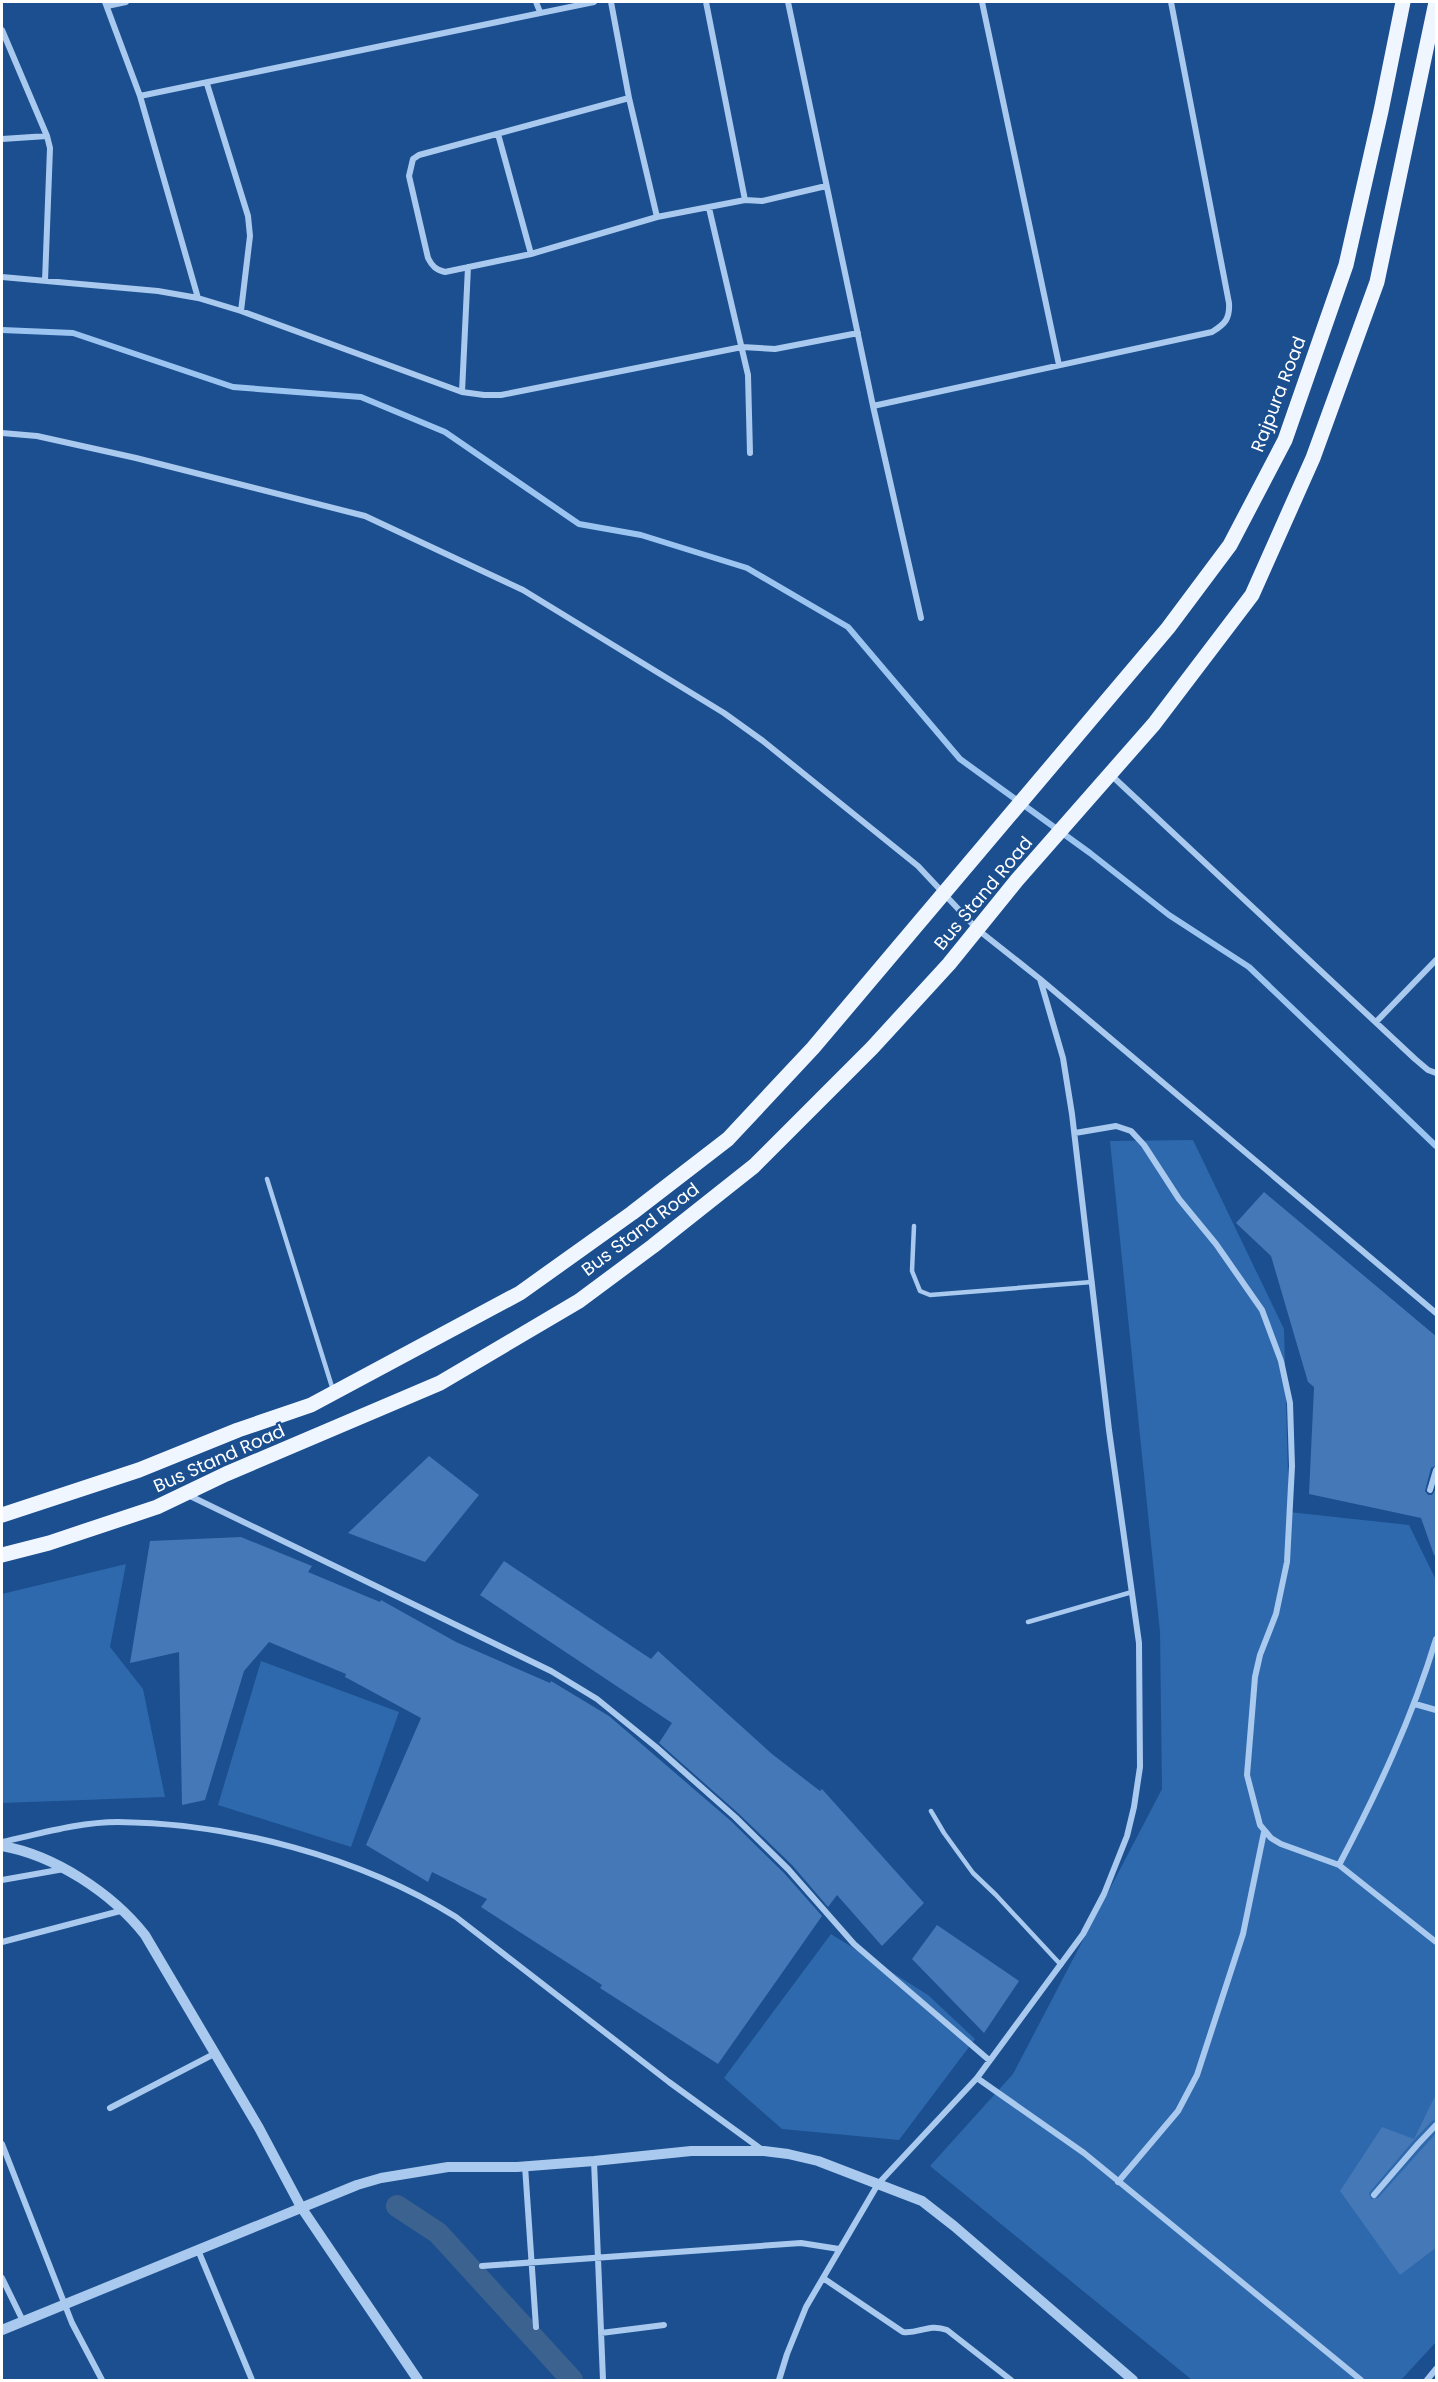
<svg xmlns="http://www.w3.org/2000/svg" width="1438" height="2382" font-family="Poppins,sans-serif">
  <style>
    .green { fill: #2e69ad }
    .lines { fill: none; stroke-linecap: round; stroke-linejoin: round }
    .stream { stroke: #9cc4f0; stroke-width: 6 }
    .canal { stroke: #3c6290; stroke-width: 22 }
    .building { fill: #4478b7 }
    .service { stroke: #a9c9ee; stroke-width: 4.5 }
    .minor { stroke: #a9c9ee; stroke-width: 6 }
    .tertiary { stroke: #a9c9ee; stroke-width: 10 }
    .primary { stroke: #f0f6ff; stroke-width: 15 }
    .labels { text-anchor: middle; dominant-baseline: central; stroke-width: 4.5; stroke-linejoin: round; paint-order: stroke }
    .street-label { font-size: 18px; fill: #fff; stroke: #1b4f8f }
  </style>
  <rect width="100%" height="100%" fill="#1b4f8f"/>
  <!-- green -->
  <path class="green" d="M1193 1140 1284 1329 1289 1512 1409 1525 1436 1580V2342L1401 2380H1192L930 2166 1013 2074 1162 1789 1160 1632 1110 1141Z
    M126 1564 110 1647 143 1689 165 1797 2 1803V1594Z
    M261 1661 399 1712 351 1847 218 1805Z
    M831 1934 928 1995 975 2039 899 2140 782 2129 724 2078Z"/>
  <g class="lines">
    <!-- stream -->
    <path class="stream" d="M2 330 73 333 233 387 361 397 445 432 579 524 641 535 747 568 848 627 960 759 1090 853 1169 915 1249 967 1436 1146"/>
    <!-- canal -->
    <path class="canal" d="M397 2206 438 2233 572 2380"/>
  </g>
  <!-- building -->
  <path class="building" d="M1264 1192 1437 1337V1465L1431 1468 1425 1491 1428 1495H1432L1437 1487V1555H1434L1421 1518 1309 1494 1314 1387 1308 1382 1271 1256 1236 1223Z
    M429 1456 479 1495 425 1562 348 1533Z
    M241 1537 312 1566 308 1572 380 1602 381 1600 456 1642 550 1683 551 1681 609 1716 731 1821 784 1873 822 1916 718 2064 600 1988 602 1985 481 1907 487 1899 432 1872 428 1882 366 1845 421 1718 345 1677 346 1674 269 1642 244 1671 205 1800 182 1805 179 1652 130 1663 150 1541Z
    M504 1561 651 1659 658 1651 772 1754 820 1791 822 1789 924 1903 882 1946 837 1895 828 1907 792 1865 738 1813 659 1743 672 1723 480 1595Z
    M937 1925 1019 1981 984 2033 912 1959Z
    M1437 2092V2120L1432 2121 1414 2140 1369 2193 1371 2199 1378 2198 1437 2132V2247L1400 2275 1340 2191 1382 2127 1414 2139Z"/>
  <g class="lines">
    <!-- service -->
    <path class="service" d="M267 1179 333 1390
      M914 1226 912 1271 920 1291 930 1295 1092 1282
      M1028 1622 1132 1592
      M931 1811 944 1833 973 1873 996 1895 1061 1965"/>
    <!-- minor -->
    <path class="minor" d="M105 2 140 96 198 298
      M536 2 540 12
      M611 2 629 98 419 155 413 159 409 176 428 258C432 266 436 270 445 272L531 254 657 217 745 200 762 201 826 186
      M706 2 745 200
      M788 2 873 406 1212 332C1225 324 1230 319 1229 303L1171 2
      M982 2 1059 365
      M107 6 126 2
      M2 30 47 136 50 148 45 281
      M207 84 248 216 250 236 241 311
      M140 96 594 2
      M629 98 657 217
      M498 134 531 254
      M2 139 47 136
      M709 208 748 375 750 453
      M2 277 158 291 198 298 241 311 462 392 484 395H501L742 347 775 349 858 333
      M462 392 468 267
      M873 406 921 618
      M2 433 37 436 136 458 365 516 523 590 724 713 763 741 918 866 977 929 1040 979 1436 1313
      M1111 775 1415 1059 1428 1070 1436 1073
      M1376 1022 1436 960
      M1075 1133 1116 1126 1131 1131 1144 1145 1179 1199 1216 1244 1262 1310 1281 1361 1290 1403 1292 1466 1287 1562 1276 1614 1260 1655 1255 1677 1247 1775 1260 1825 1271 1838 1281 1844 1339 1865 1436 1942
      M1430 1490 1436 1470
      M188 1495 551 1671 597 1699 656 1747 735 1817 788 1869 854 1944 989 2060
      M1415 1704 1436 1710
      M2 1842C39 1834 79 1822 118 1822 231 1823 360 1857 456 1917L669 2082 761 2149
      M1339 1865C1378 1791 1412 1718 1436 1639
      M2 1880 64 1869
      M2 1942 124 1910
      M977 2078 1084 2153 1361 2380
      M110 2108 214 2054
      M2 2144 72 2323 102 2380
      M594 2161 603 2380
      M525 2166 536 2327
      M1118 2182 1178 2111 1197 2075 1243 1934 1264 1832
      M1374 2195 1418 2144 1436 2125
      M198 2250 252 2380
      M482 2266 801 2243 839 2249
      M2 2278 23 2321
      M823 2278 903 2332C920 2334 928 2323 947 2330L1011 2380
      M601 2333 664 2325
      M779 2380 787 2354 806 2307 878 2184 977 2078 1083 1934 1104 1894 1127 1836 1134 1807 1140 1767 1139 1643 1109 1430 1072 1114 1063 1058 1040 979
      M1427 2380 1436 2369"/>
    <!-- tertiary -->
    <path class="tertiary" d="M2 1846C54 1855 112 1893 145 1935L259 2128 301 2207 418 2380
      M2 2330 357 2185 381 2178 448 2167H517L594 2161 691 2151H764L788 2154 818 2161 922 2201 954 2226 1133 2380"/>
    <!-- primary -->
    <path class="primary" d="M2 1515 139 1470 238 1430 311 1405 520 1293 632 1213 728 1139 813 1048 1168 628 1230 545 1285 440 1346 265 1381 111 1403 2
      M2 1555 49 1543 157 1507 226 1474 440 1383 579 1301 653 1246 754 1166 872 1048 949 964 1017 880 1154 724 1252 595 1313 458 1377 282 1436 2"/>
  </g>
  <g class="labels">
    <!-- street labels -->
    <g class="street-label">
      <text transform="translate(1278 394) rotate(-69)">Rajpura Road</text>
      <text transform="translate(983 893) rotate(-50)">Bus Stand Road</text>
      <text transform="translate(640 1229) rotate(-37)">Bus Stand Road</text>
      <text transform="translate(219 1458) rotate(-24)">Bus Stand Road</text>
    </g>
  </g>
  <!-- border -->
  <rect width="1438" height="2382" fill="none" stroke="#ffffff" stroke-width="6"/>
</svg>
